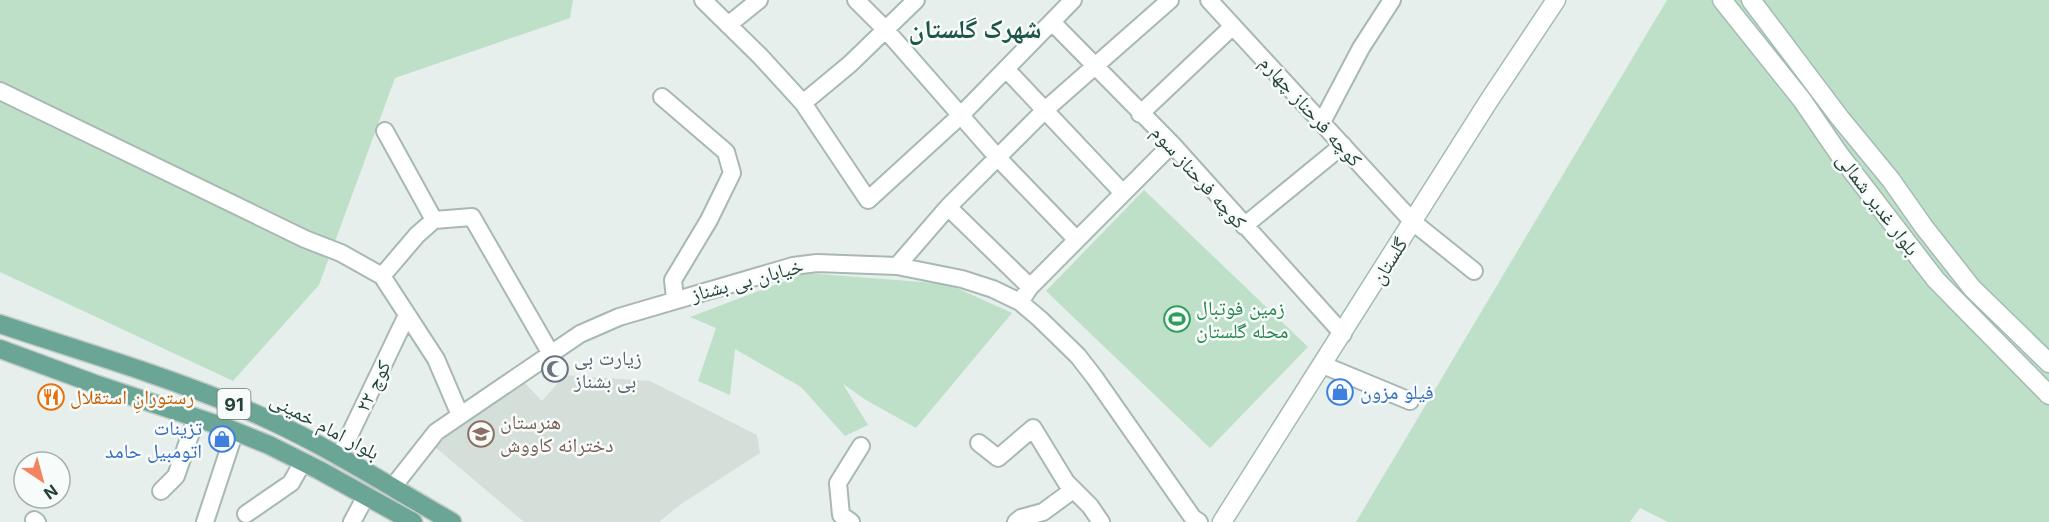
<svg xmlns="http://www.w3.org/2000/svg" width="2049" height="522" font-family="Inter,'Noto Naskh Arabic',sans-serif">
  <style>
    .built { fill: #d4dfda }
    .green { fill: #bfe0c8 }
    .lines { fill: none; stroke-linecap: round; stroke-linejoin: round }
    .minor-casing { stroke: #a8b8b2; stroke-width: 20 }
    .secondary-casing { stroke: #a4bbb3; stroke-width: 21 }
    .primary-casing { stroke: #c2cac8; stroke-width: 21 }
    .minor { stroke: #fff; stroke-width: 16 }
    .secondary { stroke: #fff; stroke-width: 18 }
    .primary { stroke: #6aa596; stroke-width: 18 }
    .labels { text-anchor: middle; dominant-baseline: central; stroke-width: 5; stroke-linejoin: round; paint-order: stroke }
    .shield { fill: #f7fbf9; stroke: #637a73; stroke-width: 1.5 }
    .shield-label { font-size: 18px; font-weight: bold; fill: #24423a }
    .street-label { font-size: 20px; fill: #24423a; stroke: #f7fbf9 }
    .leisure-label { font-size: 20px; fill: #27864d; stroke: #f7fbf9; text-anchor: start }
    .worship-label { font-size: 20px; fill: #5b616d; stroke: #f7fbf9; text-anchor: start }
    .shop-label { font-size: 20px; fill: #366cbe; stroke: #f7fbf9; text-anchor: start }
    .food-label { font-size: 20px; fill: #c56008; stroke: #f7fbf9; text-anchor: start }
    .education-label { font-size: 20px; fill: #785e54; stroke: #f7fbf9; text-anchor: start }
    .district-label { font-size: 26px; font-weight: bold; fill: #1f5548; stroke: #f7fbf9 }
  </style>
  <rect width="100%" height="100%" fill="#e6efeb"/>
  <!-- built -->
  <path class="built" d="M565 375 650 381 757 435 760 453 681 504 659 522H524L435 447 463 421 523 381 542 401Z"/>
  <!-- green -->
  <path class="green" d="M0 0H573L570 18 395 78 319 285 233 381 0 272Z
    M1667 0H2049V522H1668L1640 508 1630 522H1356Z
    M1144 190 1308 347 1210 448 1046 291Z
    M806 273 948 284 1012 313 916 428 866 400 843 384 868 425 845 436 801 387 735 349 730 395 698 381 716 328 690 317Z"/>
  <g class="lines">
    <!-- minor casing -->
    <g class="minor-casing">
      <path id="minor" d="M703 0 760 56 803 103 868 200 960 116 1073 0
        M856 0 885 29 998 158 1076 239
        M1209 0 1413 222 1474 271
        M1053 23 1172 144 1343 334
        M728 25 759 0
        M1007 70 1123 193
        M0 91 305 239 341 253 382 276
        M662 97 726 152 732 173 709 220 673 280 675 299
        M803 103 850 64 916 0
        M1140 114 1233 26
        M1322 122 1361 48 1392 0
        M385 131 434 220 417 235 382 276 436 359 460 415
        M948 207 1030 287
        M434 220 472 217 551 354
        M1244 226 1343 145
        M897 266 948 207 1045 110 1170 0
        M1020 302 1030 287 1172 144
        M1323 365 1410 401
        M979 443 998 458 1033 428 1066 482 1090 506 1101 522
        M339 457 407 315
        M392 488 436 432 580 334 619 317 793 266 817 263 897 266 962 279 993 289 1020 302 1040 319 1078 356 1095 378 1193 518 1199 522
        M161 491 176 476 196 418
        M246 514 291 483 303 462
        M34 520 37 522
        M205 522 235 431
        M352 522 366 496
        M851 522 841 515 838 483 861 446
        M1016 522 1021 518 1043 512 1073 490"/>
    </g>
    <!-- secondary casing -->
    <g class="secondary-casing">
      <path id="secondary" d="M1722 0 1802 100 1839 154 1936 280 2049 395
        M1751 0 1840 118 1891 180 1924 227 1972 288 2049 363
        M1222 522 1488 102 1556 0"/>
    </g>
    <!-- primary casing -->
    <g class="primary-casing">
      <path id="primary" d="M0 324C77 350 156 373 232 404 309 434 380 481 452 522
        M0 349 95 384 227 428 269 445 319 470 413 522"/>
    </g>
    <!-- minor -->
    <use href="#minor" class="minor"/>
    <!-- secondary -->
    <use href="#secondary" class="secondary"/>
    <!-- primary -->
    <use href="#primary" class="primary"/>
  </g>
  <!-- icons -->
  <defs>
    <g id="stadium-ring" transform="scale(1.35)"><circle r="9.5" fill="#f7fbf9" stroke="#2e9e5b" stroke-width="1.5"/><path d="M0-5a6.5 5 0 1 0 0 10a6.5 5 0 1 0 0-10ZM-3.5-1.8h7v3.6h-7Z" fill="#2e9e5b"/></g>
    <g id="mosque-ring" transform="scale(1.35)"><circle r="9.5" fill="#f7fbf9" stroke="#6b7280" stroke-width="1.5"/><path d="M3.5-4.9A6 6 0 1 0 3.5 4.9A5 5 0 1 1 3.5-4.9Z" fill="#6b7280"/></g>
    <g id="shop-ring" transform="scale(1.35)"><circle r="9.5" fill="#f7fbf9" stroke="#3f7fe0" stroke-width="1.5"/><path d="M-5-2.5h2.3a2.7 3.5 0 0 1 5.4 0H5L5.5 6h-11ZM-1.5-2.5h3a1.5 2.3 0 0 0-3 0Z" fill="#3f7fe0"/></g>
    <g id="restaurant-ring" transform="scale(1.35)"><circle r="9.5" fill="#f7fbf9" stroke="#e8710a" stroke-width="1.5"/><path d="M-5-6h1v4h1v-4h1v4h1v-4h1v5L-1.5 .5V6h-2V.5L-5-1ZM5-6V6H3V1.5H1.5Q1.5-4 5-6Z" fill="#e8710a"/></g>
    <g id="university-ring" transform="scale(1.35)"><circle r="9.5" fill="#f7fbf9" stroke="#8d6e63" stroke-width="1.5"/><path d="M0-5L7-2L0 1L-7-2ZM-4 1L0 2.5L4 1V4Q0 6-4 4Z" fill="#8d6e63"/></g>
  </defs>
  <g fill-rule="evenodd">
    <use href="#stadium-ring" x="1177" y="319"/>
    <use href="#mosque-ring" x="555" y="369"/>
    <use href="#shop-ring" x="1340" y="392"/>
    <use href="#restaurant-ring" x="51" y="397"/>
    <use href="#university-ring" x="481" y="434"/>
    <use href="#shop-ring" x="222" y="439"/>
  </g>
  <g class="labels">
    <!-- shield labels -->
    <rect class="shield" x="217.5" y="389" width="33" height="30" rx="4.5"/>
    <g class="shield-label">
      <text x="234" y="404">91</text>
    </g>
    <!-- street labels -->
    <g class="street-label">
      <text transform="translate(1311 111) rotate(48)">کوچه فرحناز چهارم</text>
      <text transform="translate(1199 177) rotate(48)">کوچه فرحناز سوم</text>
      <text transform="translate(1878 204) rotate(53)">بلوار غدیر شمالی</text>
      <text transform="translate(1389 261) rotate(-58)">گلستان</text>
      <text transform="translate(747 280) rotate(-15)">خیابان بی بشناز</text>
      <text transform="translate(373 386) rotate(-64)">کوچ ۲۲</text>
      <text transform="translate(325 426) rotate(28)">بلوار امام خمینی</text>
    </g>
    <!-- leisure labels -->
    <g class="leisure-label">
      <text x="1196" y="308">زمین فوتبال<tspan x="1196" dy="23">محله گلستان</tspan></text>
    </g>
    <!-- worship labels -->
    <g class="worship-label">
      <text x="574" y="358">زیارت بی<tspan x="574" dy="23">بی بشناز</tspan></text>
    </g>
    <!-- shop labels -->
    <g class="shop-label">
      <text x="1360" y="392">فیلو مزون</text>
      <text x="202" y="428" text-anchor="end">تزینات<tspan x="202" dy="23">اتومبیل حامد</tspan></text>
    </g>
    <!-- food labels -->
    <g class="food-label">
      <text x="70" y="397">رستورانِ استقلال</text>
    </g>
    <!-- education labels -->
    <g class="education-label">
      <text x="500" y="422">هنرستان<tspan x="500" dy="23">دخترانه کاووش</tspan></text>
    </g>
    <!-- district labels -->
    <g class="district-label">
      <text x="975" y="28">شهرک گلستان</text>
    </g>
  </g>
  <!-- north arrow -->
  <g transform="translate(42 480) rotate(144)"><circle r="28" fill="#f7fbf9" stroke="#a3b1ad" stroke-width="1.5"/>
  <path d="M0-4.5L10 22L0 15L-10 22Z" fill="#f4845f"/>
  <text y="-9" font-size="16" font-weight="bold" text-anchor="middle" fill="#24423a">N</text>
  </g>
</svg>
